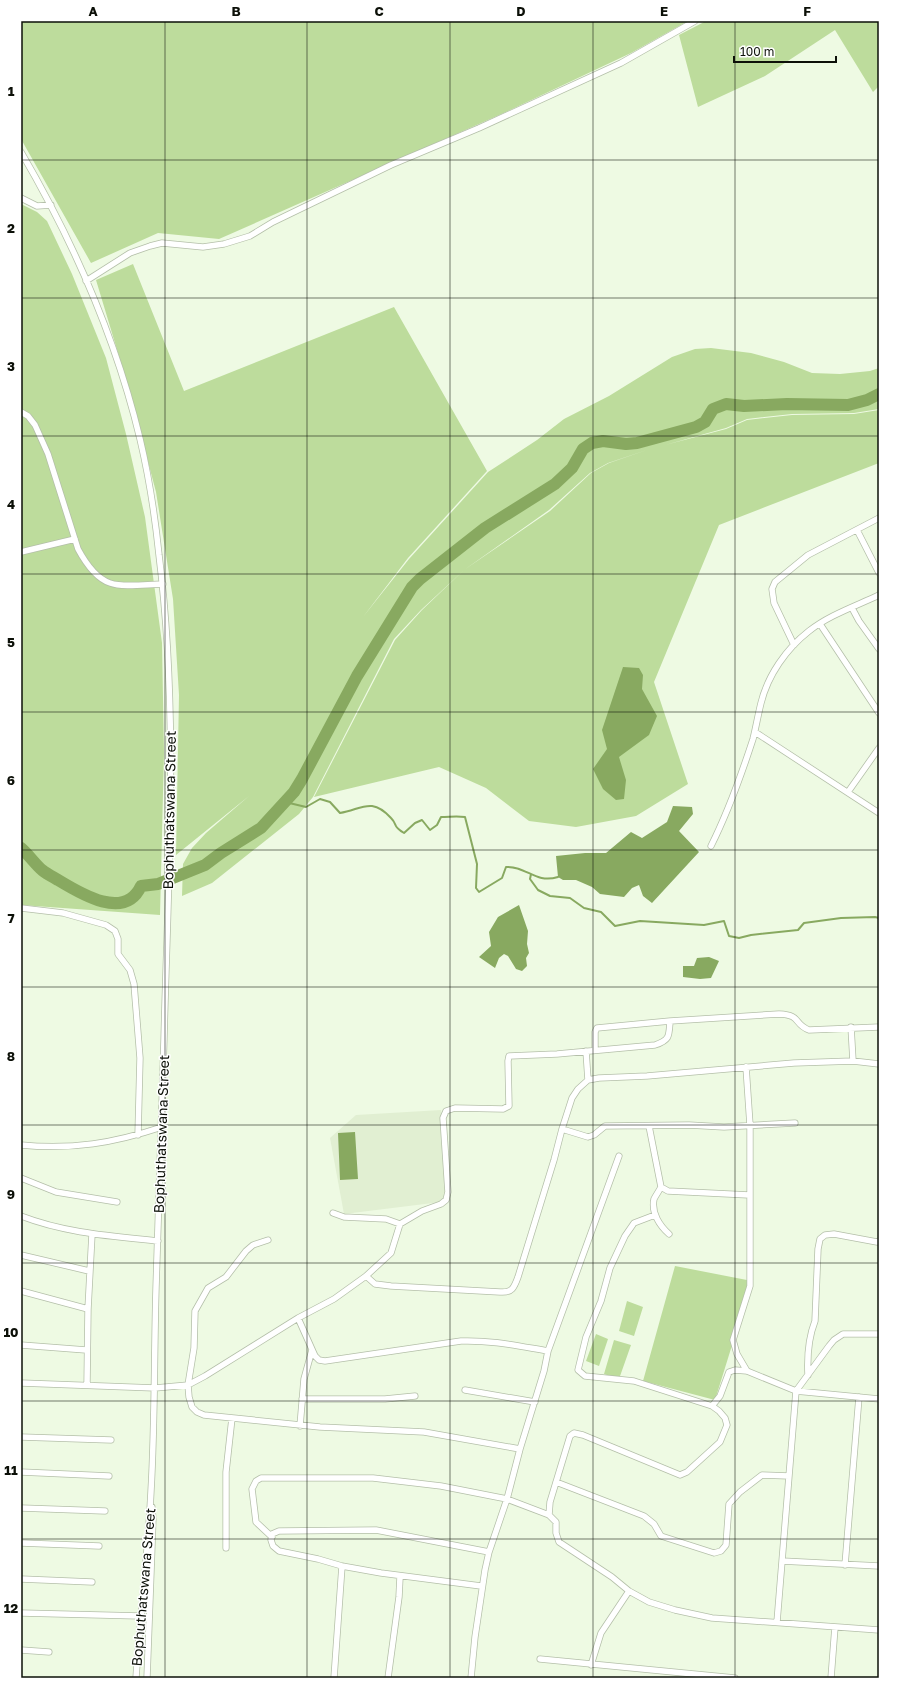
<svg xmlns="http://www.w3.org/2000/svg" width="900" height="1699" font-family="'Golos Text',sans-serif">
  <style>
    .built { fill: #e1efd2 }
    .green { fill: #bddc9c }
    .water { fill: #88a960 }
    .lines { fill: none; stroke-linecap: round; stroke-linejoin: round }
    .stream { stroke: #88a960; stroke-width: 2 }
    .river { stroke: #88a960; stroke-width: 12 }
    .street-casing { stroke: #b4bfa9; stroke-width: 7 }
    .street { stroke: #fff; stroke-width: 5.5 }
    .grid { fill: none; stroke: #0c1008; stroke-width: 1; stroke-opacity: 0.55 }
    .labels { text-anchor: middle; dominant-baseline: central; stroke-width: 3; stroke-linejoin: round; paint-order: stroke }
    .street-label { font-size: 14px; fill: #0c1008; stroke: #fff }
    .neatline { fill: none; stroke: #0c1008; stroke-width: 1.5 }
    .grid-label { font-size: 13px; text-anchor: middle; font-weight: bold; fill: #0c1008 }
  </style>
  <rect width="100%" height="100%" fill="#eefae3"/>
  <!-- built -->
  <path class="built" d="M441 1110 449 1201 344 1214 330 1138 356 1115Z"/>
  <!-- green -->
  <path class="green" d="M21 21H688L631 53 506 112 219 239 158 233 91 263 21 139Z
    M706 21H879V86L873 92 835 30 765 76 698 107 679 35Z
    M21 204 37 212 47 221 72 274 106 358 126 434 145 517 162 643 164 753 160 915 21 905Z
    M133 264 184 391 394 307 487 471 408 558 363 617 409 559 488 472 537 440 564 419 609 396 672 357 695 349 711 348 751 353 784 362 812 373 840 374 870 371 879 368V409L854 413 792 414 747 419 726 428 665 445 726 429 747 420 792 415 854 414 879 410V463L719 525 654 682 688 784 636 816 576 827 529 821 486 788 439 767 314 797 395 640 422 610 464 570 550 511 591 473 609 463 647 450 608 463 590 473 549 510 464 570 421 610 394 639 313 797 299 814 212 883 182 896 183 864 192 848 206 833 249 796 262 782 249 796 176 855 179 695 173 599 156 492 128 386 96 280Z
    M675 1266 752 1281 715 1400 643 1381Z
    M627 1301 643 1307 634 1336 619 1331Z
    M596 1334 608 1339 599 1366 586 1361Z
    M614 1340 631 1345 619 1379 604 1374Z"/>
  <!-- water -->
  <path class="water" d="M623 667 639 668 643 675 642 689 657 716 649 735 619 757 626 780 624 799 616 800 603 789 593 769 607 749 602 730Z
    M673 806 692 807 693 814 679 831 699 852 652 903 643 896 639 885 632 888 624 897 600 894 592 887 576 880H563L558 877 556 856 585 853H606L631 832 642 838 667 822Z
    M519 905 528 931 527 944 529 953 526 958 527 966 522 971 516 969 508 956 504 954 499 958 495 968 479 957 491 946 489 932 498 917Z
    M709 957 719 961 711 978 700 979 683 977V966H694L697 958Z
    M355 1132 358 1179 340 1180 338 1133Z"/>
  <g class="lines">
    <!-- stream -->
    <path class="stream" d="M285 802 306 807 320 799 330 802 340 813C361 810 371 796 391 818 398 825 392 826 404 833L415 823 422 820 430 830 437 825 441 817C450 817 456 816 465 817L477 864 476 888 479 892 502 878 506 867C527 866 535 884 558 877
      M531 874 530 879 538 890 550 896 570 898 584 908 601 912 615 926 640 921 704 925 724 921 729 936 739 938 751 935 798 930 804 923 841 918 875 917 879 918"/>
    <!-- river -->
    <path class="river" d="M21 848C29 855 35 864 42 870 47 874 53 877 58 880 81 894 125 921 141 886L158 884 205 865 221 853 261 828 294 792 302 779 357 676 412 587 420 579 485 528 555 484 572 468 583 449 592 443 603 441 626 444 637 443 696 427 705 422 713 409 726 404 744 406 787 404 848 405 867 400 879 394"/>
    <!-- street casing -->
    <g class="street-casing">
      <path id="street" d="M21 152C73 241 116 339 140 439 149 477 155 516 159 555 179 715 168 877 164 1039 162 1122 158 1205 156 1288 154 1356 155 1424 151 1491 148 1554 140 1616 136 1678
        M21 198 37 206 51 205
        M86 281 130 253 150 246 162 243 203 247 224 244 250 236 273 222 391 165 479 128 621 63 695 21
        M21 412 28 416 35 425 48 454 78 549C85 562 95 578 110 583 123 588 148 584 163 584
        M857 530 879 573
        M21 552 75 539
        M852 608 859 621 879 649
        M820 624 879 713
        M794 645 774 603 772 589 775 582 808 555 879 518
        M755 732 879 813
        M848 792 879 748
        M711 846C728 812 741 776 753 739 756 727 758 715 761 703 768 675 786 649 809 631 829 615 856 606 879 595
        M21 908 63 913 106 925 115 931 118 939V954L130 970 134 984 140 1058 138 1135
        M851 1027 853 1061
        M595 1050V1032L597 1028 670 1021 779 1014C802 1015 793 1024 809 1030L879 1027
        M586 1051 588 1080
        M746 1067 750 1125V1286L733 1340 737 1354 747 1371
        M649 1126 661 1187 668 1191 749 1195
        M562 1129 588 1137 594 1135 605 1126 689 1125 724 1127 795 1123
        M21 1145C72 1150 114 1143 162 1127
        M21 1178 56 1192 117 1202
        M661 1187C659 1191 656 1195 654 1199 651 1213 660 1226 669 1234
        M333 1213 344 1217 386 1219 400 1224
        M21 1216C65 1233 111 1236 158 1241
        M268 1240 253 1245 246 1251 226 1277 208 1288 195 1311 194 1348 188 1385 189 1397 192 1407 197 1412 204 1415 320 1427 424 1432 520 1449
        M21 1255 89 1271
        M366 1276 375 1284 391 1286 500 1292C512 1293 514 1288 518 1277L554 1160 562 1129 572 1098 578 1089 588 1080 599 1078 647 1076 794 1063 853 1061 879 1064
        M21 1291 88 1309
        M298 1318 315 1356 319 1360 325 1361 461 1341C492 1340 518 1346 548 1351
        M21 1345 86 1350
        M808 1375C807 1356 808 1339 815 1321L818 1249 820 1239 825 1235 834 1234 877 1242 879 1241
        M21 1383 155 1388 188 1385 205 1376 298 1318 334 1299 366 1276 391 1253 400 1224 422 1211 441 1204 446 1200 448 1192 443 1118 446 1111 455 1108 503 1109 509 1106 508 1061 509 1056 557 1054 655 1045C670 1040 669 1036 670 1021
        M87 1385 88 1309 92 1234
        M465 1390 535 1402
        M302 1399H385L415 1396
        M712 1406 720 1396 729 1372 735 1370 747 1371 796 1391 879 1399
        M300 1426 304 1379 312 1350
        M21 1437 111 1440
        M21 1472 109 1476
        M556 1482 644 1516 654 1524 661 1536 714 1553 721 1551 726 1545 729 1504 740 1492 762 1475 789 1476
        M21 1508 105 1511
        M549 1515 550 1502 570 1436 574 1433 583 1435 680 1475 687 1472 720 1442 727 1425 725 1418 719 1411 712 1406 634 1381 585 1376 578 1370 586 1337 601 1301 610 1268 625 1236 634 1223 655 1215
        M272 1537 256 1522 252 1489 256 1481 261 1478H373L441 1486 507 1499 549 1515 556 1522V1533L559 1542 612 1577 629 1591 649 1602 675 1610 712 1618 879 1630
        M21 1543 99 1546
        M226 1548V1472L232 1418
        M782 1561 879 1566
        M845 1565 859 1397
        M21 1579 92 1582
        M481 1586 381 1573 342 1566 318 1559 279 1551 273 1546 271 1540 272 1534 279 1531 376 1530 489 1552
        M21 1613 140 1616
        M777 1622 796 1391 829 1346 834 1340 843 1334H879
        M21 1650 49 1652
        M540 1659 735 1678
        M591 1665 601 1633 629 1591
        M147 1678 153 1519 152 1507
        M334 1678 342 1566
        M388 1678 399 1597 400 1577
        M471 1678 475 1637 485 1570 489 1552 507 1499 520 1449 544 1371 548 1351 619 1156
        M831 1678 835 1627"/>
    </g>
    <!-- street -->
    <use href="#street" class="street"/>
  </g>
  <!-- grid -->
  <path class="grid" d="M165 21V1678M307 21V1678M450 21V1678M593 21V1678M735 21V1678M21 160H879M21 298H879M21 436H879M21 574H879M21 712H879M21 850H879M21 987H879M21 1125H879M21 1263H879M21 1401H879M21 1539H879"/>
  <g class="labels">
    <!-- street labels -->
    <g class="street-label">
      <text transform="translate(169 810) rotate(-89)">Bophuthatswana Street</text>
      <text transform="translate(161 1134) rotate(-88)">Bophuthatswana Street</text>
      <text transform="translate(143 1587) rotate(-85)">Bophuthatswana Street</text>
    </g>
  </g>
  <!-- border -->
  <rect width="900" height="1699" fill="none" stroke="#ffffff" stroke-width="44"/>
  <!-- scale -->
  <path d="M734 56v6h102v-6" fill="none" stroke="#0c1008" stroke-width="2"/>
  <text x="740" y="56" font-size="12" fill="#0c1008" stroke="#ffffff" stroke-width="3" paint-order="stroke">100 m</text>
  <rect x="22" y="22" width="856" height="1655" class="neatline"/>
  <g class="grid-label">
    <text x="93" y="16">A</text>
    <text x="236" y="16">B</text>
    <text x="379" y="16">C</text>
    <text x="521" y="16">D</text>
    <text x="664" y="16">E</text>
    <text x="807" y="16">F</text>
    <text x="11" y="96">1</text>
    <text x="11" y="233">2</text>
    <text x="11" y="371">3</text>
    <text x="11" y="509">4</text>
    <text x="11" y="647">5</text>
    <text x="11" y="785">6</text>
    <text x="11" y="923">7</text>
    <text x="11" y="1061">8</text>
    <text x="11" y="1199">9</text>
    <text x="11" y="1337">10</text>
    <text x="11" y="1475">11</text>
    <text x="11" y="1613">12</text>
  </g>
</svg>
